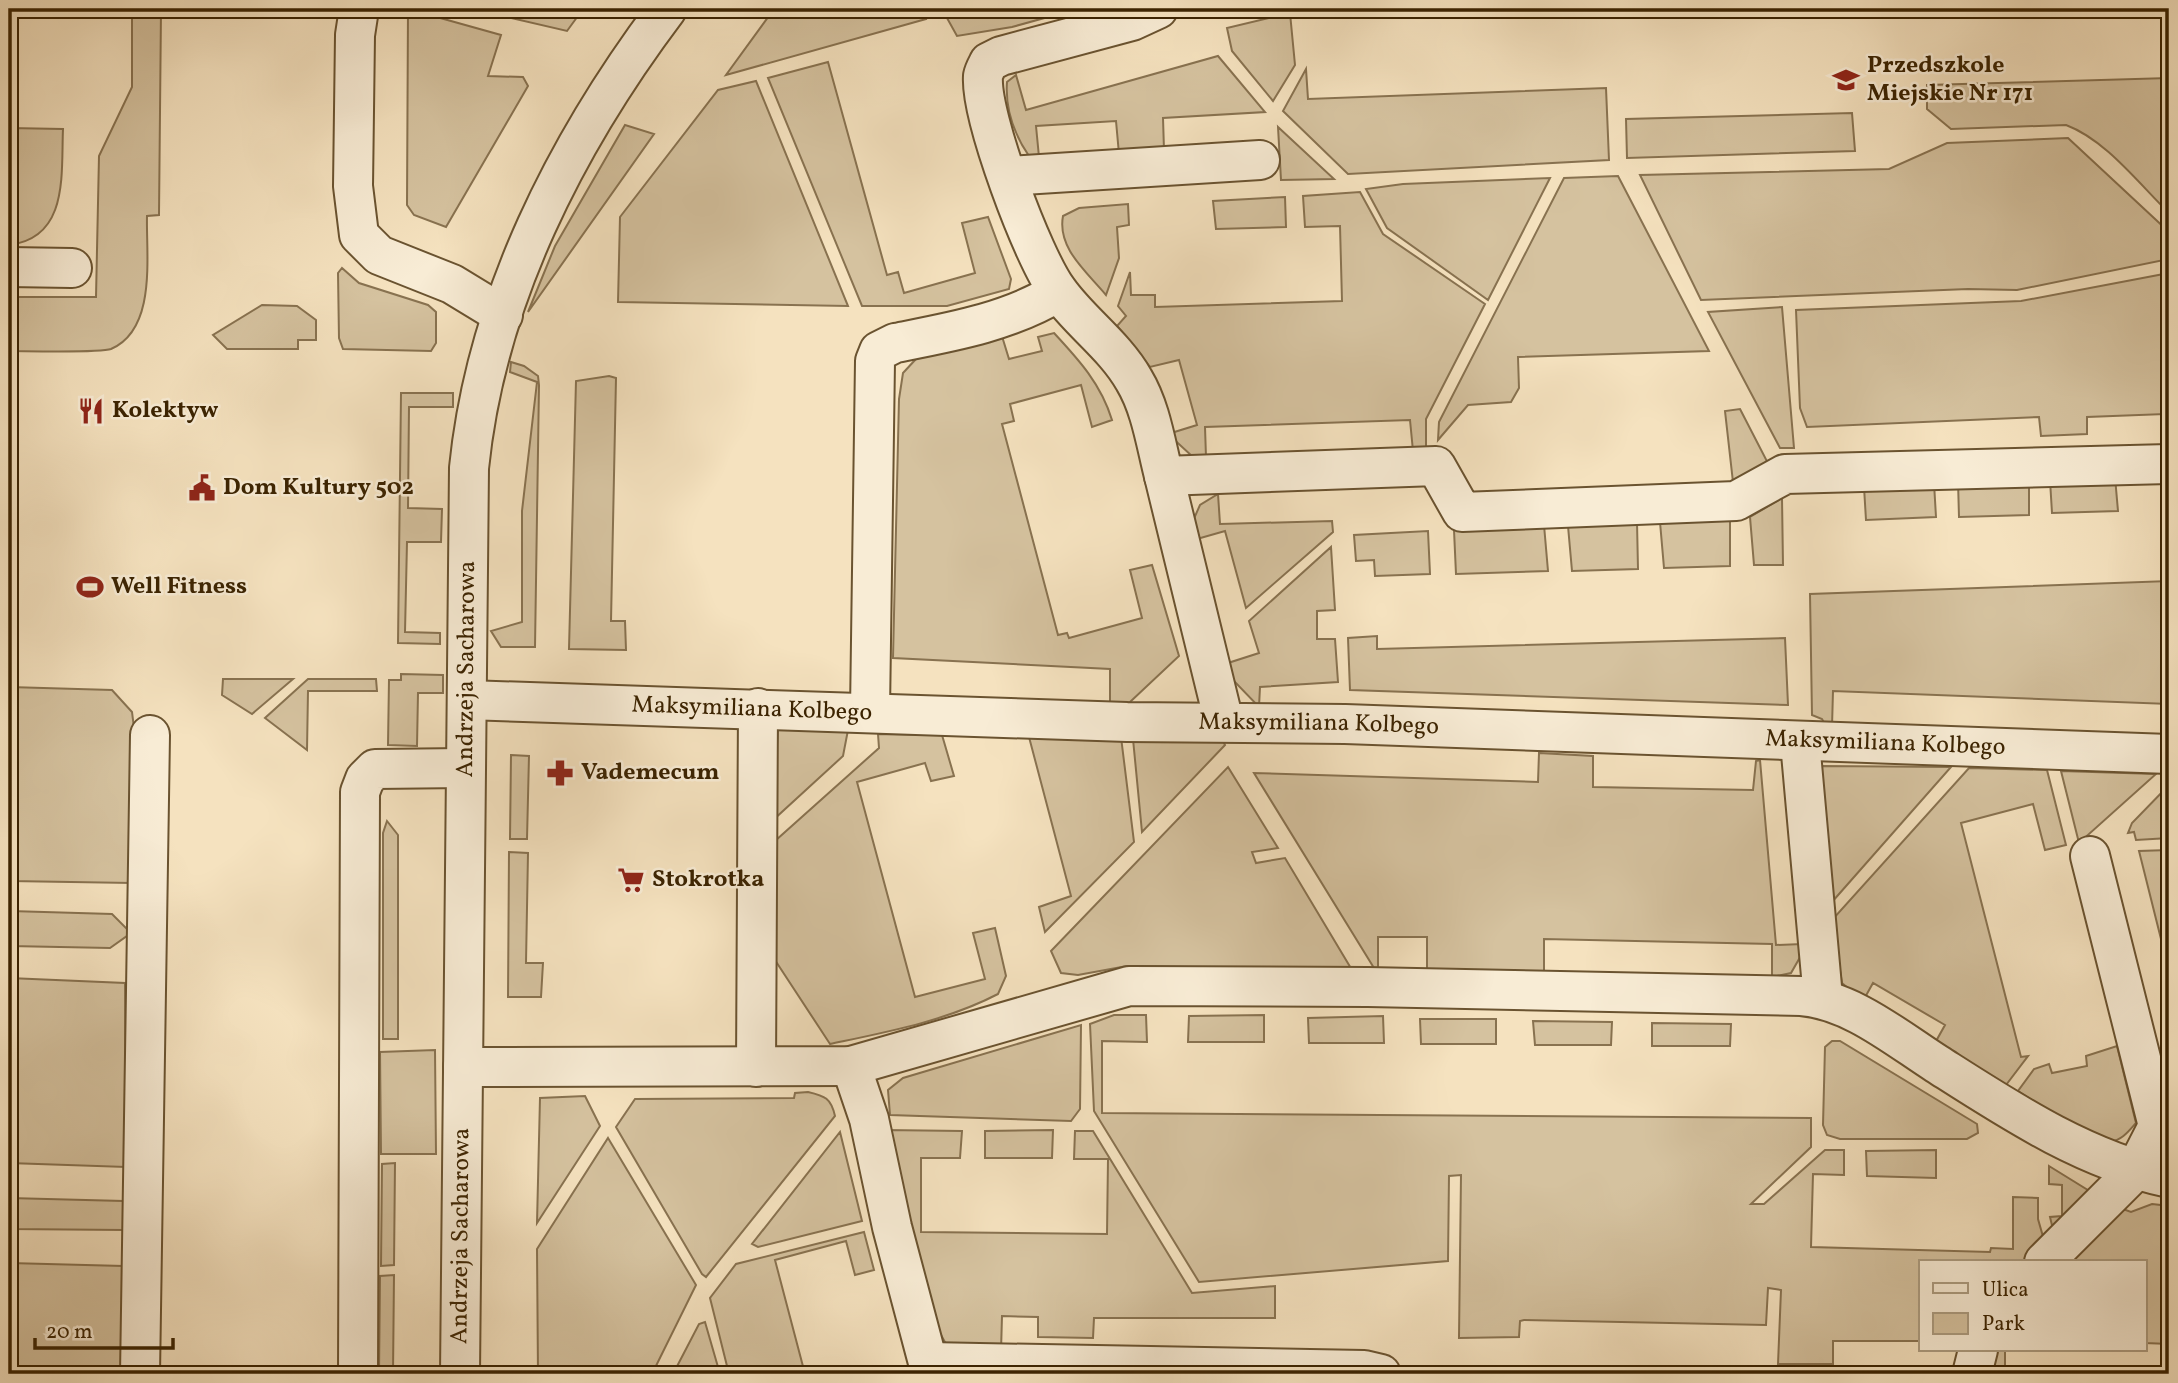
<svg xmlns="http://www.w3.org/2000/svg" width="2178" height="1383" font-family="Vollkorn,serif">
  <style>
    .green { fill: #d5c29f; stroke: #887250; stroke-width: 2 }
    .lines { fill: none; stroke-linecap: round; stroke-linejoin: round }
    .minor-casing { stroke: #6a5330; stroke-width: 42 }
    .minor { stroke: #f8ecd5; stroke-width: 38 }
    .labels { text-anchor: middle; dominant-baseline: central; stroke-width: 5; stroke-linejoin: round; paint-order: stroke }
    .poi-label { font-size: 24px; font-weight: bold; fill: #3b2301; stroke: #f8ecd5; text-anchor: start }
    .street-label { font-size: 24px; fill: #3b2301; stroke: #f8ecd5 }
  </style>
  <rect width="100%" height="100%" fill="#f5e2bf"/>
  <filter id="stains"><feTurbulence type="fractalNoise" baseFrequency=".00286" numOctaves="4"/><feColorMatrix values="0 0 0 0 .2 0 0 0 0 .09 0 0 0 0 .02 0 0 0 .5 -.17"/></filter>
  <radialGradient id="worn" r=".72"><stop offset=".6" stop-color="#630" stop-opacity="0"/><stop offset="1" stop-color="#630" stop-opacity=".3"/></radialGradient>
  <!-- green -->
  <path class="green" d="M132 9H161L159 215 147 216C146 256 157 329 111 349 100 353 26 351 9 351V297H96L99 156 132 87Z
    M408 9 501 35 488 76 523 77 528 86 446 227 414 215 407 205Z
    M513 9H583L567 31 511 18 516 13Z
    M774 9H923L926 19 726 75Z
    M942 9H1077L1012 27 957 36Z
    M1290 13 1295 65 1273 101 1232 51 1227 28Z
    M1218 56 1265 112 1163 118 1164 150 1119 154 1116 121 1036 126 1039 157 1029 156C1014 134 1005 109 1007 82L1016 75 1026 110Z
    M828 62 887 275 898 272 904 293 975 273 962 223 988 217 1011 279 1009 289 947 306H862L768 78Z
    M1306 69 1308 99 1606 88 1609 160 1348 174 1283 111Z
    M2169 78V213C2139 184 2106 140 2066 125L1951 129 1927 109V85Z
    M756 81 848 306 618 302 620 217 718 90Z
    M1852 113 1855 151 1627 158 1626 119Z
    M625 125 654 134 528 312 555 246Z
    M1278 127 1334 179 1281 180Z
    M9 128 63 129C61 174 69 238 9 245Z
    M2068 138 2169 232V259L2017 290 1968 289 1701 300 1640 175 1889 169 1947 143Z
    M1618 176 1709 351 1518 357 1519 388 1511 402 1468 405 1438 440 1439 422 1564 178Z
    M1550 178 1488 300 1387 228 1366 189 1403 184Z
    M1360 192 1383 234 1485 304 1426 419V448L1413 451 1410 420 1205 427 1206 457H1193L1168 434 1197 425 1179 360 1150 367 1117 326 1126 316 1118 306 1130 272 1131 295H1155V307L1342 301 1340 226 1305 227 1303 196Z
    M1285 197 1286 227 1216 229 1213 201Z
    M1128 204 1129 225 1117 227 1119 258 1106 295C1086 271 1057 248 1063 216L1079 208Z
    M342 268 359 283 428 305 436 312V343L431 351 343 349 339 338 338 273Z
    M2169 273V445L2165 414 2087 417V434L2041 436 2039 417 1807 427 1800 408 1796 310 2021 301Z
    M262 305 297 306 316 320V340H298V349H227L213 335Z
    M1782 307 1794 448H1780L1708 312Z
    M1001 333 1009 359 1042 351 1038 337 1054 333C1079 360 1101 384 1112 420L1092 427 1081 385 1010 404 1014 421 1002 424 1058 635 1067 633 1069 638 1142 618 1130 570 1152 565 1179 656 1130 702 1110 703V669L893 658 899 399 903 373 916 359Z
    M511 362 524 366 538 376 539 385 535 647H501L491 631 522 622V511L537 382 510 372Z
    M609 376 616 378 611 621H625L626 650 569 649 576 381Z
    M401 393H453V407H409L408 508 442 509 441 542H407L405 632 440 633V644L398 643Z
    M1740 409 1772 471 1734 491 1725 411Z
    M2115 477 2118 511 2052 513 2050 480Z
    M2029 479V515L1959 517 1958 481Z
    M1934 483 1936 517 1866 520 1864 487Z
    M1218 494 1220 524 1332 521 1333 532 1246 608 1225 531 1197 539 1192 523 1200 505Z
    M1782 498 1783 565H1754L1750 517Z
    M1730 519V566L1664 568 1660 522Z
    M1637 522 1638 569 1572 571 1568 526Z
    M1544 525 1548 571 1456 574 1454 530Z
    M1428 531 1430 574 1375 576 1374 560 1356 561 1354 535Z
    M1331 547 1335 610 1317 611V639H1335L1338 682 1260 687 1259 707 1233 680 1228 663 1259 653 1249 621Z
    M2169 581V704L1833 691 1832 727 1827 728 1822 719 1812 715 1810 594Z
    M1377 636V649L1785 638 1788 705 1350 690 1348 638Z
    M401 674 443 675V693H418L417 746 388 745 389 680H401Z
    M223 679H293L252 714 222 695Z
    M308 679H376L377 691H308L307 750 265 718Z
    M9 687 112 690 132 712 135 736 132 883 10 881 12 728H9Z
    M778 729 848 730 843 756 772 821Z
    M878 734 942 735 954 776 931 781 925 763 857 782 915 997 985 979 973 933 995 928 1006 976 998 994C946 1021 887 1032 830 1044L773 957 775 841 879 748Z
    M1029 737H1121L1134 842 1045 932 1039 907 1071 896Z
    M1133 739 1223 741 1225 745 1142 832Z
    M1539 753 1593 756V787L1753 790 1756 761 1760 760 1776 945 1802 944 1803 952 1791 973 1772 977V944L1544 939V973L1427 969V937H1378V968H1374L1254 773 1538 782Z
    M511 755 529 756 527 839H510Z
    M1821 766 1951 767 1832 902Z
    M1228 767 1278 848 1252 852 1256 863 1285 858 1352 970 1127 966 1078 975 1061 973 1051 951Z
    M1969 768 2047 770 2066 845 2045 850 2033 804 1961 823 2021 1057 2028 1056 2006 1085 1935 1043 1945 1025 1873 983 1863 1001 1842 983 1832 920Z
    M2061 771 2156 774 2079 843Z
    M2169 785V838L2136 840 2134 832 2128 833 2132 823Z
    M387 821 398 835V1039H383V833Z
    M2169 850V971L2139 851Z
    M509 852 528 853 526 963H543L541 997H508Z
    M10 911 112 914 131 933 110 948 10 946Z
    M9 978 125 983 126 1167 9 1163Z
    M1114 1015H1146L1147 1042 1102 1041V1113L1811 1118V1147L1751 1204H1764L1825 1150H1844V1175L1813 1174 1811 1247 1990 1252 1991 1248 2013 1249V1197L2038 1198V1219L2046 1247 2032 1262H1921V1341H1833V1364H1778L1781 1290 1768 1288 1766 1325 1524 1320 1520 1321 1519 1337 1459 1338 1461 1175 1449 1176 1448 1261 1199 1282 1094 1111 1090 1024Z
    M1264 1015V1042H1188L1189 1016Z
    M1383 1016 1384 1043H1309L1308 1018Z
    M1420 1019H1496V1044H1421Z
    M1533 1021 1612 1022 1611 1045H1535Z
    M1652 1023 1731 1024 1730 1046H1652Z
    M1081 1025 1080 1109 1071 1121 890 1115 888 1090 903 1078Z
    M1832 1041H1840L1977 1124 1978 1133 1967 1139H1840L1827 1135 1823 1125 1825 1047Z
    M2117 1046 2136 1123C2128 1132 2122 1140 2110 1142 2091 1144 2036 1102 2018 1091L2034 1069 2049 1064 2052 1073 2087 1066 2086 1056Z
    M435 1050 436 1154H381L380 1052Z
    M808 1092C825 1096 831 1098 835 1116L706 1277 702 1274 616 1127 635 1099 794 1098 795 1093Z
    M585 1096 600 1126 537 1223 540 1098Z
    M884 1130 962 1131 960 1158H921V1232L1107 1234 1108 1159H1074L1075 1131H1093L1192 1293 1275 1286V1318H1094L1093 1338 1038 1337V1317L1002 1316 1001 1351 946 1344 936 1326Z
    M1053 1130 1052 1158H985V1131Z
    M840 1132 862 1221 758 1247 752 1244Z
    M608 1138 696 1285 652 1374H538L537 1249Z
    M1936 1150V1178L1867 1176 1866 1151Z
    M395 1163 394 1265 381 1266 382 1164Z
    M2049 1166 2091 1192 2055 1238 2050 1217 2062 1216V1185L2049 1184Z
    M9 1198 123 1201 124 1230 9 1229Z
    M2152 1204 2169 1206V1344L2145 1343V1262H2071L2120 1208 2131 1212Z
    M864 1232 874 1270 855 1275 846 1241 775 1260 805 1374H729L710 1298 736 1264Z
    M9 1263 123 1266V1374H9Z
    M394 1275 393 1374H379L380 1276Z
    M705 1322 720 1374H673L699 1324Z
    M1990 1350H2005V1371L1992 1365Z"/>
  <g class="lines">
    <!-- minor casing -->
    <g class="minor-casing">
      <g id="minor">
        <path d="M359 9 355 35 353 186 359 235 379 255 452 284 503 315"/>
        <path d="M1158 9 1132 21 1001 56 989 62C987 66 984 71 983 76 980 116 1033 258 1058 291 1080 322 1115 346 1134 380 1151 408 1156 445 1164 476L1436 466 1462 512 1736 501 1785 474 2169 464"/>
        <path d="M1008 176 1260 160"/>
        <path d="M9 267 72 268"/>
        <path d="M1164 476 1224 722"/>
        <path id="s1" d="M467 700 1127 722 1345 724 2169 754"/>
        <path d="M870 711 875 361 879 351 895 343C951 332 1009 322 1058 292"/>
        <path d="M1800 742 1823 998"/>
        <path d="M851 1066 869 1119 892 1227 931 1374"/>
        <path d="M463 1067 851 1066 1129 986 1368 987 1801 996C1851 1000 1895 1037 1937 1064 2009 1110 2084 1160 2169 1178"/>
        <path d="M756 1067 758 708"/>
        <path d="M2044 1262 2135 1171 2158 1126 2090 856"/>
        <path d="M928 1362 1364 1370 1381 1374"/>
        <path d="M140 1374 150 735"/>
        <path d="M358 1374 360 792 365 779 375 769 465 768"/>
        <path id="s2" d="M460 1374 469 468C486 300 566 143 667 9"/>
        <path d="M1972 1374 1978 1350"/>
      </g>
    </g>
    <!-- minor -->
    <use href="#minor" class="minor"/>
  </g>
  <!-- icons -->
  <defs>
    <g id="school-bare" transform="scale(2.1)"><path d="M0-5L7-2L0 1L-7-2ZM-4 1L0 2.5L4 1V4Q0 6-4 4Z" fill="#8f2418" stroke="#f8ecd5" stroke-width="2.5" paint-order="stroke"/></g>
    <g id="restaurant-bare" transform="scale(2.1)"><path d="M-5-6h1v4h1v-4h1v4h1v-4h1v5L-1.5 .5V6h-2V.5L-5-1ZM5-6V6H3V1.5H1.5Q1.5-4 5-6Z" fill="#8f2418" stroke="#f8ecd5" stroke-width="2.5" paint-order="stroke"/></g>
    <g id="civic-bare" transform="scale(2.1)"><path d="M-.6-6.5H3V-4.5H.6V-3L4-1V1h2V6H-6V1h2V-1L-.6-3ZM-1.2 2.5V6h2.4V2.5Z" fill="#8f2418" stroke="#f8ecd5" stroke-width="2.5" paint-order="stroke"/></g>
    <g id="stadium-bare" transform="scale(2.1)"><path d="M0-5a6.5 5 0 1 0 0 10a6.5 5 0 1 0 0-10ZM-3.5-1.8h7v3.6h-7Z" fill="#8f2418" stroke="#f8ecd5" stroke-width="2.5" paint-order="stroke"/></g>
    <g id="pharmacy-bare" transform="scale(2.1)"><path d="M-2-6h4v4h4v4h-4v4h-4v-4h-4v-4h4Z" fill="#8f2418" stroke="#f8ecd5" stroke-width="2.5" paint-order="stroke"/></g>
    <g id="supermarket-bare" transform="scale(2.1)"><path d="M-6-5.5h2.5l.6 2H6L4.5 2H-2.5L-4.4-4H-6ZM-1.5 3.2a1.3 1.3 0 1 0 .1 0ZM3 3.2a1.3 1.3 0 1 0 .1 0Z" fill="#8f2418" stroke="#f8ecd5" stroke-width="2.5" paint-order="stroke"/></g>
  </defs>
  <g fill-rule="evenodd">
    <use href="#school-bare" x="1846" y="80"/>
    <use href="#restaurant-bare" x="91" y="411"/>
    <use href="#civic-bare" x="202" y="488"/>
    <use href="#stadium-bare" x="90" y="587"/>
    <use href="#pharmacy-bare" x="560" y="773"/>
    <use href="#supermarket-bare" x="631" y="880"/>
  </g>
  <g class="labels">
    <!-- poi labels -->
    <g class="poi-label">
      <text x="1867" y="66">Przedszkole<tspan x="1867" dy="28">Miejskie Nr 171</tspan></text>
      <text x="112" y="411">Kolektyw</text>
      <text x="223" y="488">Dom Kultury 502</text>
      <text x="111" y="587">Well Fitness</text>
      <text x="581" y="773">Vademecum</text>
      <text x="652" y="880">Stokrotka</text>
    </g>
    <!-- street labels -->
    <g class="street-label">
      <text stroke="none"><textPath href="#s2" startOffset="705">Andrzeja Sacharowa</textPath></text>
      <text stroke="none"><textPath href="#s1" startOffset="285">Maksymiliana Kolbego</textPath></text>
      <text stroke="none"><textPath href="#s1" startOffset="852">Maksymiliana Kolbego</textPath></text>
      <text stroke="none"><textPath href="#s1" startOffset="1419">Maksymiliana Kolbego</textPath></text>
      <text stroke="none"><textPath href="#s2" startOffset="138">Andrzeja Sacharowa</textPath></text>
    </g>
  </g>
  <!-- margin -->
  <rect width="2178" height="1383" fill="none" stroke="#f5e2bf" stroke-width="35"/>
  <rect x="10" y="10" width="2157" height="1362" fill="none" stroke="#3b2301" stroke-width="3.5"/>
  <rect x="18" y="18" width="2143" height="1348" fill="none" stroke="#3b2301" stroke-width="2"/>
  <!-- legend -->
  <rect x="1919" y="1260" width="228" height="91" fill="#f8ecd5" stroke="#ac9c80" stroke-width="2"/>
  <rect x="1933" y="1283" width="35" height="10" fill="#f8ecd5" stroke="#ac9c80" stroke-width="2"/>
  <text x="1982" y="1296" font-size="21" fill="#3b2301">Ulica</text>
  <rect x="1933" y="1313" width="35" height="21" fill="#d5c29f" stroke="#ac9c80" stroke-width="2"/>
  <text x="1982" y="1330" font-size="21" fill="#3b2301">Park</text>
  <!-- scale -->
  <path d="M35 1338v10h138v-10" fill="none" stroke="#3b2301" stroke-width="3.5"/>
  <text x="46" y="1338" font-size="21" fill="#3b2301" stroke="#f8ecd5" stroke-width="5" paint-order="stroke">20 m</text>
  <rect width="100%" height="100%" filter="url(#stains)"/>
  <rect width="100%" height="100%" fill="url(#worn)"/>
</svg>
